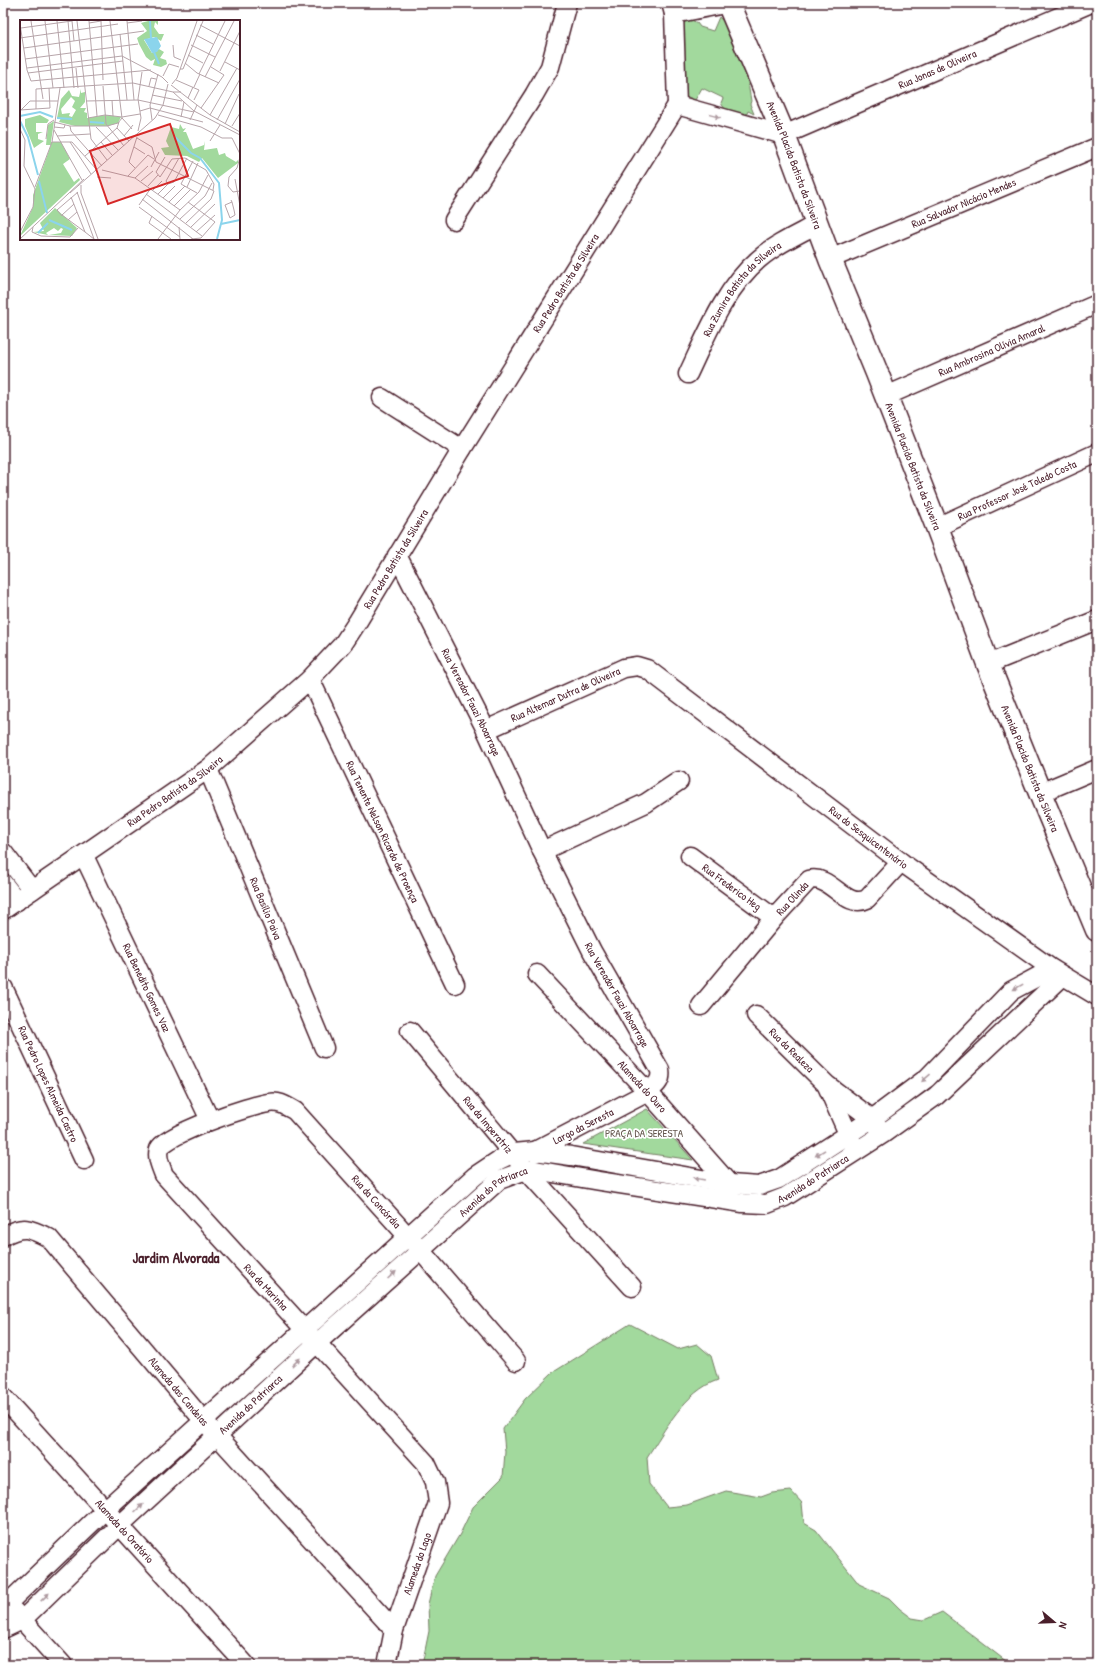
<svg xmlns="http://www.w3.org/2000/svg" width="1100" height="1668" font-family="'Patrick Hand',sans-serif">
<rect width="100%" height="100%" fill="#fff"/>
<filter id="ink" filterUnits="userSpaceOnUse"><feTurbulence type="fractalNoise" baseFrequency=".025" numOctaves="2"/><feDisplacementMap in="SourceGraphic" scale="8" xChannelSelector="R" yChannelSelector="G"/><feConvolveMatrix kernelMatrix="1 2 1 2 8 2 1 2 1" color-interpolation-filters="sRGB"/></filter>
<g filter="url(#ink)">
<g fill="#a2d99d" stroke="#767c64">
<path d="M 683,15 L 697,23 L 700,27 L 713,31 L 719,17 L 735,34 L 745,65 L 751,101 L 750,104 L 754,114 L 748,111 L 745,118 L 728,114 L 721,103 L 723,98 L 702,88 L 695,100 L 681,94 Z"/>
<path d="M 647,1109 L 693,1160 L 583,1144 Z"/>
<path d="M 630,1324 L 678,1349 L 697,1344 L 711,1356 L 718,1380 C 685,1391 665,1430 647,1457 L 649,1484 L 667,1507 L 687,1505 L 726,1491 L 761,1497 L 772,1493 L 791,1491 L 802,1503 L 804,1523 L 816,1530 L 859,1584 L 889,1598 L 900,1609 L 912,1618 L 924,1620 L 942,1612 L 1011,1665 L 422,1665 L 429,1631 L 428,1604 L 435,1576 L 460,1534 L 473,1507 L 503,1477 L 505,1452 L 503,1429 L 525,1399 L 552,1373 Z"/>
</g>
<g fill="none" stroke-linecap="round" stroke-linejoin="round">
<g stroke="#4a1f2b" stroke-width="21">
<g id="minor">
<path d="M 671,3 L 674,14 L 677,105"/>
<path d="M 674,14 L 730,3"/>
<path id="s1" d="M 677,105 L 784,135 L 1091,3"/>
<path d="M 454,220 L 534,95 L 550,67 L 567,3"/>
<path id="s2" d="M 830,259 L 1097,147"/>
<path id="s3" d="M 688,374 C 707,334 725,288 759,259 C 776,244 797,235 817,224"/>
<path id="s4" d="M 886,396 L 1097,304"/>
<path d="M 382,398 L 462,449"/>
<path id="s5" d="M 937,527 L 1097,453"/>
<path id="s6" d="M 397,555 L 486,730 L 542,851 L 592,951 L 660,1070 C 662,1081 656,1085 648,1092 L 535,1151 L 535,1153"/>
<path d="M 988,664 L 1097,620"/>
<path id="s7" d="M 310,679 L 455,984"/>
<path id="s8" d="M 486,730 L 624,668 L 637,666 L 647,669 L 901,862 L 1052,969 L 1097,996"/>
<path id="s9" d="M 208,769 L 324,1048"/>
<path d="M 1040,793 L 1097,769"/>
<path d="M 542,851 L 646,803 L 679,781"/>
<path d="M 3,852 L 32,890"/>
<path id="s10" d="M 84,856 L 210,1120"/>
<path id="s11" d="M 690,856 L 774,918"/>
<path d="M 3,883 L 17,901"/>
<path id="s12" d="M 3,910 L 208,769 L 310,679 L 343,644 L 358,621 L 462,449 L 677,105"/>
<path id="s13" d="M 537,974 L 648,1092 L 732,1187"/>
<path id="s14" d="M 3,987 L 84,1160"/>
<path id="s15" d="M 701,1006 L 774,918 L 809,880 C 831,874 845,910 867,899 L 901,862"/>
<path id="s16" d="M 756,1015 L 827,1085 L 872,1119 L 879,1128"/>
<path id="s17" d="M 410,1031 L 526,1170 L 632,1287"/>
<path d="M 827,1086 L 853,1145"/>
<path id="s18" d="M 3,1236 C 23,1225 30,1228 49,1238 L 203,1420 L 394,1630"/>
<path id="s19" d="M 3,1397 L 246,1665"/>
<path d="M 14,1611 L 63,1665"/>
<path d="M 3,1613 L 7,1604 L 106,1509 L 475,1176 L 499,1160 L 514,1153 L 535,1151 L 571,1156 L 730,1184 L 759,1186 L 779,1179 L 872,1119 L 927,1078 L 1011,991 L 1052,969"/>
<path id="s20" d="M 3,1629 L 22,1620 L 120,1525 L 317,1343 L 499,1180 L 526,1170 L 535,1170 L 599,1181 L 743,1203 L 767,1204 L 785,1197 L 883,1134 L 936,1096 L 1063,976"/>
<path id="s21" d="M 387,1665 L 394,1630 L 438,1503 L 435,1482 L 426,1463 L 164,1175 C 161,1167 156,1157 159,1149 C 165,1134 251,1105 269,1103 C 280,1101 286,1106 295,1111 L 420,1250 L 516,1361"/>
</g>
</g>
<g stroke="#4a1f2b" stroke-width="25">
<g id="primary">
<path id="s22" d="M 728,3 L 784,135 L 830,259 L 877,373 L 937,527 L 988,664 L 1040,793 L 1097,930"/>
</g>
</g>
<use href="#minor" stroke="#fff" stroke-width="18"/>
<use href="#primary" stroke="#fff" stroke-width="22"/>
</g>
<defs><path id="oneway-solid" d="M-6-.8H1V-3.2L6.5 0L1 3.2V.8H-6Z"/></defs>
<g fill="#ae9aa0">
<use href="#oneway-solid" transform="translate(715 116) rotate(15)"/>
<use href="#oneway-solid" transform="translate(1018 987) rotate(151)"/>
<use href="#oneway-solid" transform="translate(926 1078) rotate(139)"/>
<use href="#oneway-solid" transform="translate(820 1153) rotate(148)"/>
<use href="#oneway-solid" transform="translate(699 1179) rotate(-170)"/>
<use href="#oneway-solid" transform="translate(392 1275) rotate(-42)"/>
<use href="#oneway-solid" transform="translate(296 1362) rotate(-43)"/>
<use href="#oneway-solid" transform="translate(139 1508) rotate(-42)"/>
<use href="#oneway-solid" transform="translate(45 1597) rotate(-44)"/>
</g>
</g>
<g text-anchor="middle" stroke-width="3.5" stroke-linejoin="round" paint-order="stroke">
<g font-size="11" fill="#4a1f2b" stroke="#fff">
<text dy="4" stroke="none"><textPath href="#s1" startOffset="278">Rua Jonas de Oliveira</textPath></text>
<text dy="4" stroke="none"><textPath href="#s22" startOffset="175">Avenida Placido Batista da Silveira</textPath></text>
<text dy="4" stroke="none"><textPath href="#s2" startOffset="145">Rua Salvador Nicácio Mendes</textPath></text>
<text dy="4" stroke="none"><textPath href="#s12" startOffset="857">Rua Pedro Batista da Silveira</textPath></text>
<text dy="4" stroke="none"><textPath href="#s3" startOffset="102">Rua Zumira Batista da Silveira</textPath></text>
<text dy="4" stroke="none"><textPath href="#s4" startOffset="115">Rua Ambrosina Olívia Amaral</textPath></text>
<text dy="4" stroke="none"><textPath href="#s22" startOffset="499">Avenida Placido Batista da Silveira</textPath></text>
<text dy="4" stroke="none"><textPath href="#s5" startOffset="88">Rua Professor José Toledo Costa</textPath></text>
<text dy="4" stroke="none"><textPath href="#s12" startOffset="533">Rua Pedro Batista da Silveira</textPath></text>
<text dy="4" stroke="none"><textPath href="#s8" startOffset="87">Rua Altemar Dutra de Oliveira</textPath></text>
<text dy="4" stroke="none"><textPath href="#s6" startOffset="165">Rua Vereador Fauzi Aboarrage</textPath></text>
<text dy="4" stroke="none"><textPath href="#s22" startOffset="823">Avenida Placido Batista da Silveira</textPath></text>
<text dy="4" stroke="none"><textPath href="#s12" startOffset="209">Rua Pedro Batista da Silveira</textPath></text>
<text dy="4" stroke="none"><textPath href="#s7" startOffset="169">Rua Tenente Nelson Ricardo de Proença</textPath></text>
<text dy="4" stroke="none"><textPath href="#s8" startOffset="453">Rua do Sesquicentenário</textPath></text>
<text dy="4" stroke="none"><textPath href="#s11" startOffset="52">Rua Frederico Heg</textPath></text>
<text dy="4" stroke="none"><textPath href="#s15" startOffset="141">Rua Olinda</textPath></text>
<text dy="4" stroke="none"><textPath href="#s9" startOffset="151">Rua Basílio Paiva</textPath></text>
<text dy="4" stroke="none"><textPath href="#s10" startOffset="146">Rua Benedito Gomes Vaz</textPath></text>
<text dy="4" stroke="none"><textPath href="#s6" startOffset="492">Rua Vereador Fauzi Aboarrage</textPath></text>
<text dy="4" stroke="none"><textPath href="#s16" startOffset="50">Rua da Realeza</textPath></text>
<text dy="4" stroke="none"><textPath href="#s14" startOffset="107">Rua Pedro Lopes Almeida Castro</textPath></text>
<text dy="4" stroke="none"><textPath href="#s13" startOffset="154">Alameda do Ouro</textPath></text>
<text dy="4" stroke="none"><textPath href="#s17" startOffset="122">Rua da Imperatriz</textPath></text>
<text transform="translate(583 1126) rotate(-27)" y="4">Largo da Seresta</text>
<text dy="4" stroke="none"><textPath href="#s20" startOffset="995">Avenida do Patriarca</textPath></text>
<text dy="4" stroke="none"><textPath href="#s20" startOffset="659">Avenida do Patriarca</textPath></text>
<text dy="4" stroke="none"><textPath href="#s21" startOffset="899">Rua da Concórdia</textPath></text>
<text transform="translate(266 1287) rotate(47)" y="4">Rua da Marinha</text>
<text dy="4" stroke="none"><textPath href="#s18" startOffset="250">Alameda das Candeias</textPath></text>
<text dy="4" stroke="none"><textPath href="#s20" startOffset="335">Avenida do Patriarca</textPath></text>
<text dy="4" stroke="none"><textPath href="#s19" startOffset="181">Alameda do Oratório</textPath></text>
<text dy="4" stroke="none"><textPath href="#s21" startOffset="106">Alameda do Lago</textPath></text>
</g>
<g font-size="11" fill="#64574d" stroke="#fff">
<text x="644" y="1137">PRAÇA DA SERESTA</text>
</g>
<g font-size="15" font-weight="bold" fill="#4a1f2b" stroke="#fff">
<text x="176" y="1263">Jardim Alvorada</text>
</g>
</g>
<g transform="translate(20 20)">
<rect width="220" height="220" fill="#fff"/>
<path d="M 128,1 L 138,1 L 138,5 L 135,2 L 134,7 L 139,14 L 144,14 L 141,21 L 134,17 L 124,20 L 132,33 L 139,29 L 144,32 L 140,38 L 146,40 L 147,44 L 141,47 L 133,45 L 135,39 L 131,41 L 126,37 L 119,24 L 117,18 L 127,11 L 121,3 ZM 61,69 L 61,73 L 65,72 L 65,82 L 60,88 L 66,88 L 64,92 L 67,93 L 67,98 L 86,95 L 101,97 L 98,103 L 88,106 L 55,106 L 39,102 L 41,98 L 37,98 L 41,79 L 49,70 L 52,76 L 59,77 ZM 51,77 L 55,81 L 52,87 L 56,90 L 52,97 L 49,96 L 50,93 L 42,94 L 41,89 ZM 20,95 L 29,100 L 27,103 L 16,103 L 16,112 L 23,112 L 18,114 L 18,119 L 24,121 L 14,128 L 5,106 L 5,99 ZM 34,101 L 31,122 L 41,122 L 50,139 L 43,144 L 54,162 L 59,158 L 60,160 L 0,216 L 13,187 L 13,175 L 31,125 L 26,125 L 28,105 ZM 160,104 L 163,109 L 166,108 L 163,112 L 166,112 L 173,129 L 184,125 L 185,121 L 184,130 L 197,128 L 199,135 L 205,133 L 206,136 L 216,142 L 218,140 L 218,143 L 198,158 L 182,138 L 179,142 L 167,136 L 145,135 L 141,128 L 149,127 L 146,121 L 151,107 L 159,109 ZM 35,188 L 57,208 L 52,216 L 29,215 L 41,213 L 43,209 L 41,208 L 38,211 L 34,208 L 26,213 L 28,215 L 13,212 L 24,211 L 20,203 Z" fill="#a2d99d" fill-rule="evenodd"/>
<path d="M 137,17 L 141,26 L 137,32 L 132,33 L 124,19 Z" fill="#8bd4ec"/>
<path fill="none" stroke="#8bd4ec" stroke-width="2" d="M 130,1 L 131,19M 134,32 L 139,44M 0,96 L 20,92 L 33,97M 37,98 L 52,99M 0,101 L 8,117 L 18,155M 70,102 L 84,103M 155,117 L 171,133 L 180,138 L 199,163 L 202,200 L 197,219M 19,161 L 27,193M 29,200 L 52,210M 201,204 L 220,200M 18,213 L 28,203"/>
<path fill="none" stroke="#b7a5aa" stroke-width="1" d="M 11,1 L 23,79M 25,1 L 33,68M 37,1 L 44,68M 48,1 L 54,68M 52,1 L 54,21M 57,1 L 71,119 L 87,140M 69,1 L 77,96M 81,1 L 83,60M 90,1 L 102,98 L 112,109M 107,1 L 114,80M 69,3 L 81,1M 107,3 L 122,1M 0,4 L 7,50 L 11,61 L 131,50M 180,5 L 220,26M 1,8 L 52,1M 100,14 L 107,80M 176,15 L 193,24M 0,18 L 98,4M 153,25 L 154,37 L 161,40M 171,25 L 195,37M 4,28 L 124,11M 168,35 L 183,43M 102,36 L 142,57 L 148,63M 5,39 L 118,24M 205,42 L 220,50M 165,43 L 177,53 L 199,63M 7,48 L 102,36M 56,48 L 58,68M 160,49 L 163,49 L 183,1M 200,51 L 220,11M 8,53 L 103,41M 179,54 L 205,1M 143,56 L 149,44 L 159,47M 185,57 L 214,1M 156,60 L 179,70 L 174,80M 152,64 L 157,58 L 177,1M 151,65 L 190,95 L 220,112M 83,66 L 86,104 L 104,126M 129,66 L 131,58 L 136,59M 174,67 L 180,54M 153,72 L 174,91 L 220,115M 132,75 L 162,81M 168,78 L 173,67M 92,80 L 93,96M 66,81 L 118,80 L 174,92M 181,88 L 204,55 L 191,47M 16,89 L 16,69 L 113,63 L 153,72 L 161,72M 0,90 L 30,88 L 29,68M 1,90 L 10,81 L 38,81M 120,91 L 130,88 L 183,102M 138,95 L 181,107 L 202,118 L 212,118 L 220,134M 190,95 L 217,48M 161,97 L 164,82M 68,98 L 85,95 L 102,97 L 120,94M 132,100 L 130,85 L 138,54M 170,100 L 177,85M 197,100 L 220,59M 34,102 L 50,106 L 87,106 L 98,103 L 102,98M 205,104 L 219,74M 50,106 L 51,111 L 82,146M 212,106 L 220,93M 34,107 L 44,108 L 45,105M 76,107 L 98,130M 97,108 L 109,121M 0,109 L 5,120 L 4,146 L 15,169 L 13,187 L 0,212M 34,110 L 62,160M 118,111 L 121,98 L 118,79 L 122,52M 37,116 L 70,114M 104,116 L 113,105M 117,118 L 132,127 L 136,142 L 194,171 L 191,179 L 166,203M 26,119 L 28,104 L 34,100M 190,121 L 200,105M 32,122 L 52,122 L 77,150M 50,122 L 71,154M 81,122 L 92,135M 114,127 L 125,134M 65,136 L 97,108 L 99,102M 145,137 L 136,152 L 140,157 L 152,139 L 165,138 L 186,150 L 194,164 L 193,170M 220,137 L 217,148 L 209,157 L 208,166 L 213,172 L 220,171M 173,141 L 161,164 L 177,173M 131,147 L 139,132M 115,148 L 109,142 L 117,117M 82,150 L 115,158 L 160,190M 108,156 L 128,135 L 134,139M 77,157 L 91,158M 115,158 L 128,146M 215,159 L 220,186M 121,161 L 133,151M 148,164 L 154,162 L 167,138M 148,164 L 146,161 L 159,138M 61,165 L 61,173 L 78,219M 128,166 L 138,155M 15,167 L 32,122 L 40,68M 167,167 L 178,143M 133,170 L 142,161M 57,172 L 74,219M 50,173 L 135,98 L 143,85 L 148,64M 126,174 L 182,216M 138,174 L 148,164M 51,177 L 65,212 L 74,219M 143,178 L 155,166M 122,179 L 173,219M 211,180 L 212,182 L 214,190 L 215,195 L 210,198 L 205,185 L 212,182M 149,182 L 165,166M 168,182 L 195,202 L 181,218 L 171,219M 54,184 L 42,195 L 65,212M 119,185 L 131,168M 154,186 L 171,169M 119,187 L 160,217M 42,196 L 37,190 L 58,172M 132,196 L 129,203 L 151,219M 160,199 L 185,176 L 192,163M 48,200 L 57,192M 13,207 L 12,212 L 21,216 L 50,217 L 58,208M 159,207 L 160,219M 171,207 L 195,184M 176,212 L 195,195M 0,219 L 64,159M 138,219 L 160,190 L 179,172 L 188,155"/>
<path fill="#d62828" fill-opacity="0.15" stroke="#d62828" stroke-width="2" d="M 150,104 L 168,156 L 88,184 L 70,131 Z"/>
<rect width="220" height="220" fill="none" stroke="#4a1f2b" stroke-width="2"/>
</g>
<rect width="1100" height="1668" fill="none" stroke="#fff" stroke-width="16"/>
<rect x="8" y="8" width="1084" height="1652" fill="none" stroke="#4a1f2b" stroke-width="1.5" filter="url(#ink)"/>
<g transform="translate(1054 1622) rotate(109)" stroke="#ffffff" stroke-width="3" paint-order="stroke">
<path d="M0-3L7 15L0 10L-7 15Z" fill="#4a1f2b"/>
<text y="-6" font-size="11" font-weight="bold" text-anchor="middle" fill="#4a1f2b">N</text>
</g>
</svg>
